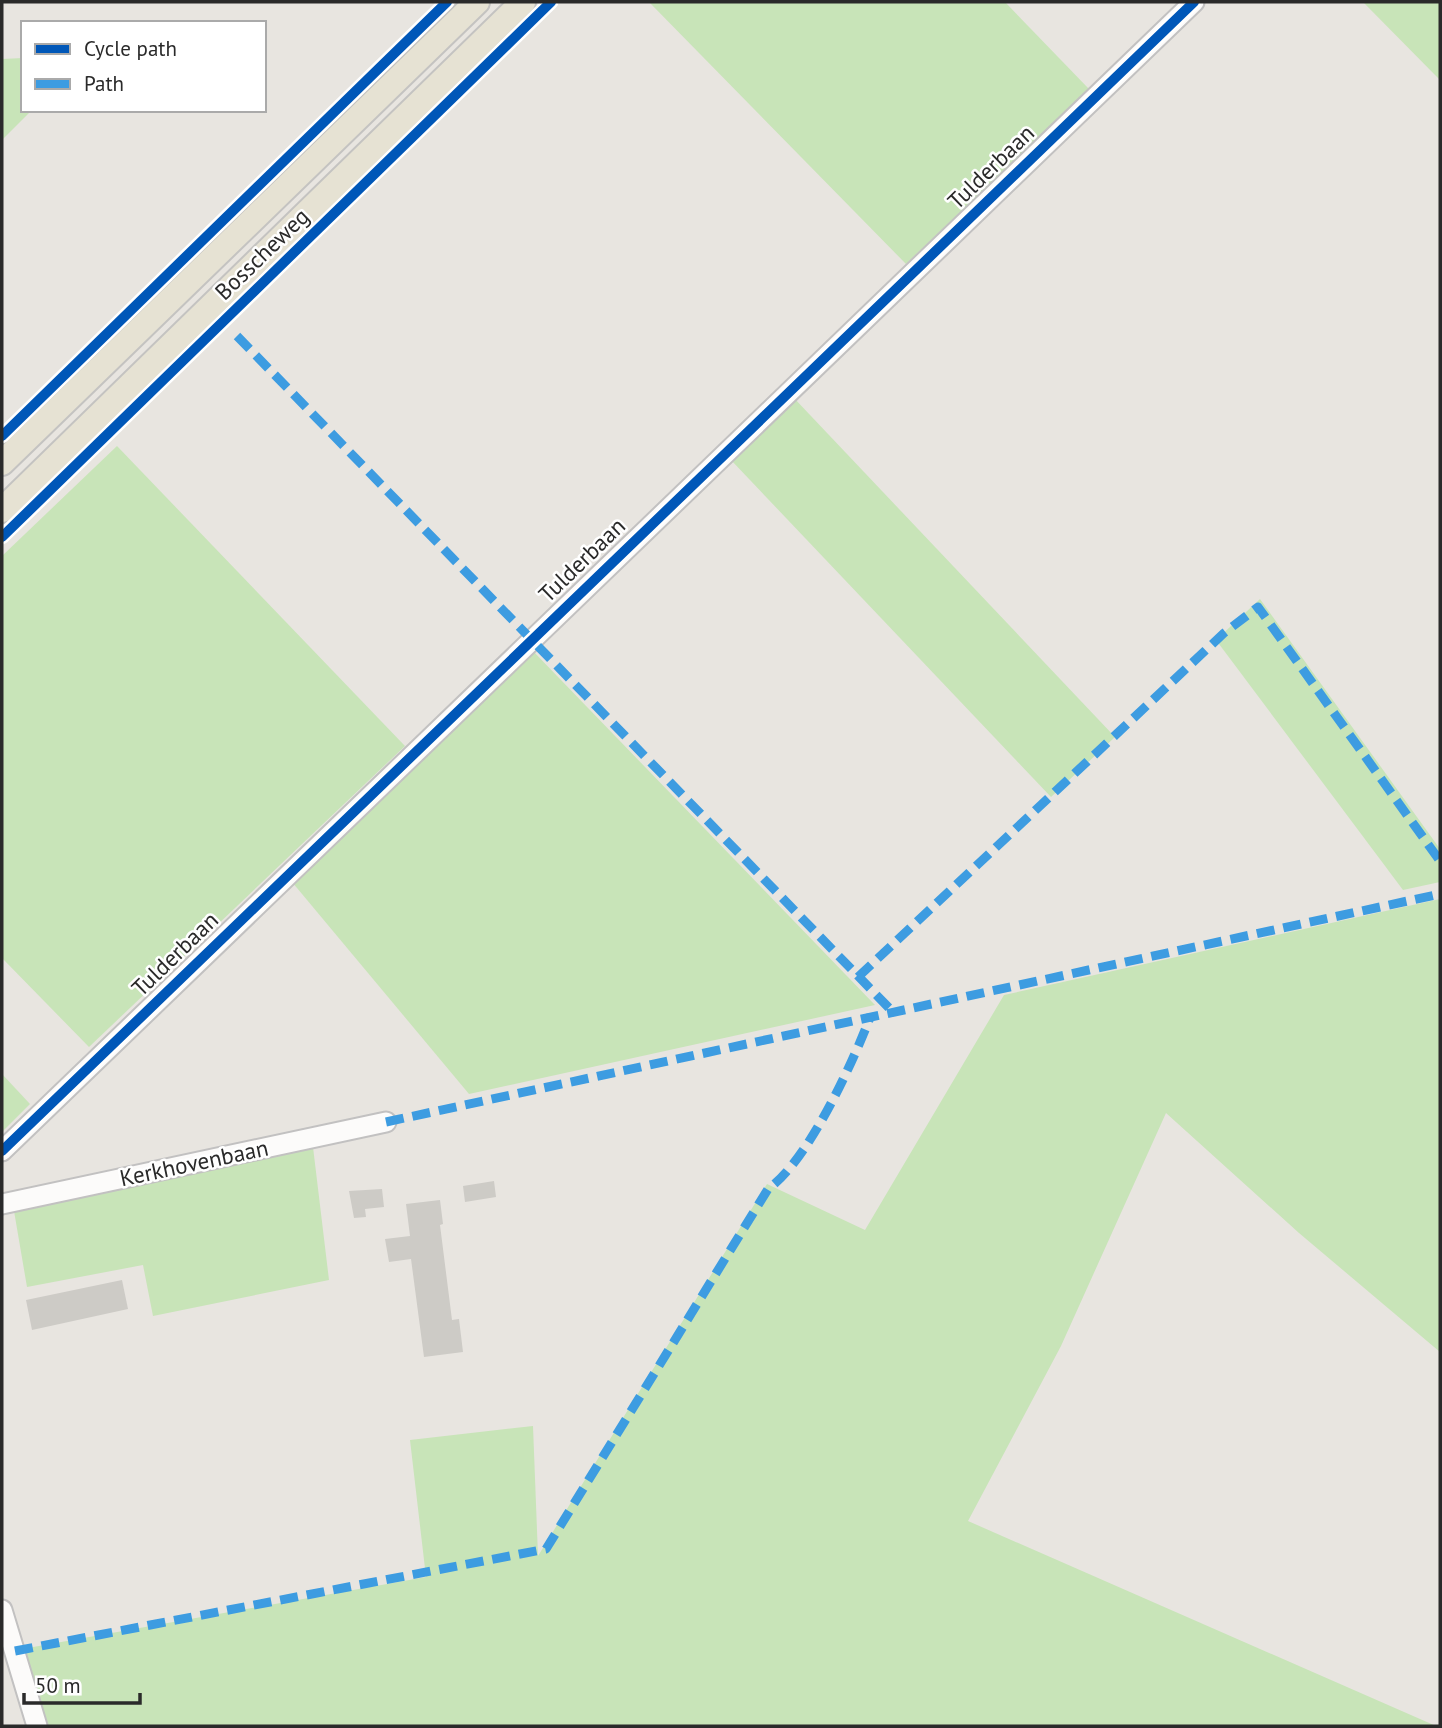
<svg xmlns="http://www.w3.org/2000/svg" width="1442" height="1728" font-family="'PT Sans',sans-serif">
<rect width="100%" height="100%" fill="#e8e5e0"/>
<g fill="#c8e4b8">
<path d="M 649,2 L 1005,2 L 1089,89 L 906,264 Z"/>
<path d="M 1363,2 L 1440,2 L 1440,80 Z"/>
<path d="M 23,58 L 23,110 L 32,110 L 2,140 L 2,59 Z"/>
<path d="M 793,397 L 1115,737 L 1051,797 L 730,459 Z"/>
<path d="M 117,446 L 405,746 L 89,1047 L 2,958 L 2,556 Z"/>
<path d="M 1260,599 L 1440,849 L 1440,882 L 1403,890 L 1216,640 Z"/>
<path d="M 532,650 L 875,1005 L 469,1094 L 292,882 Z"/>
<path d="M 1440,899 L 1440,1352 L 1299,1233 L 1166,1113 L 1061,1346 L 968,1521 L 1436,1726 L 45,1726 L 22,1649 L 426,1577 L 410,1440 L 533,1426 L 538,1556 L 767,1184 L 865,1230 L 1004,995 Z"/>
<path d="M 2,1074 L 30,1104 L 2,1132 Z"/>
<path d="M 313,1147 L 329,1280 L 153,1316 L 143,1265 L 27,1287 L 14,1211 Z"/>
</g>
<g fill="#cdcbc6">
<path d="M 494,1181 L 496,1197 L 465,1202 L 463,1186 Z"/>
<path d="M 382,1189 L 384,1207 L 365,1209 L 366,1217 L 354,1218 L 349,1191 Z"/>
<path d="M 440,1200 L 443,1224 L 440,1225 L 452,1320 L 459,1319 L 463,1352 L 424,1357 L 411,1259 L 389,1262 L 385,1239 L 410,1236 L 406,1204 Z"/>
<path d="M 122,1280 L 128,1309 L 32,1330 L 26,1300 Z"/>
</g>
<g fill="none" stroke-linecap="round" stroke-linejoin="round">
<g stroke="#c2c1c1" stroke-width="23">
<g id="minor">
<path d="M 2,1151 L 1194,2"/>
<path d="M 2,1204 L 386,1122"/>
<path d="M 2,1610 L 37,1726"/>
</g>
</g>
<g stroke="#c4c3c1" stroke-width="28">
<g id="major">
<path d="M 2,463 L 477,2"/>
<path d="M 2,510 L 523,2"/>
</g>
</g>
<use href="#minor" stroke="#fcfbfa" stroke-width="19"/>
<use href="#major" stroke="#e6e2d3" stroke-width="24"/>
<g stroke="#3d9ce1" stroke-width="9" stroke-dasharray="18 9" stroke-linecap="butt">
<path d="M 237,336 L 891,1010"/>
<path d="M 858,977 L 1224,633 L 1258,607 L 1440,861"/>
<path d="M 386,1122 L 1440,894"/>
<path d="M 15,1651 L 546,1549 L 768,1189 C 809,1160 853,1062 871,1015"/>
</g>
<g stroke="#fff" stroke-width="15">
<g id="cycleway">
<path d="M 2,436 L 447,2"/>
<path d="M 2,537 L 551,2"/>
<path d="M 2,1151 L 1194,2"/>
</g>
</g>
<use href="#cycleway" stroke="#0057b8" stroke-width="10"/>
</g>
<g text-anchor="middle" stroke-width="5" stroke-linejoin="round" paint-order="stroke">
<g font-size="23" fill="#2a2a2a" stroke="#fff">
<text transform="translate(991 167) rotate(-44)" y="8">Tulderbaan</text>
<text transform="translate(262 254) rotate(-44)" y="8">Bosscheweg</text>
<text transform="translate(582 560) rotate(-44)" y="8">Tulderbaan</text>
<text transform="translate(175 954) rotate(-44)" y="8">Tulderbaan</text>
<text transform="translate(194 1163) rotate(-12)" y="8">Kerkhovenbaan</text>
</g>
</g>
<rect width="1442" height="1728" fill="none" stroke="#2a2a2a" stroke-width="7"/>
<rect x="21" y="21" width="245" height="91" fill="#ffffff" stroke="#aaaaaa" stroke-width="2"/>
<rect x="35" y="44" width="35" height="10" fill="#0057b8" stroke="#aaaaaa" stroke-width="2"/>
<text x="84" y="56" font-size="21" fill="#2a2a2a">Cycle path</text>
<rect x="35" y="79" width="35" height="10" fill="#3d9ce1" stroke="#aaaaaa" stroke-width="2"/>
<text x="84" y="91" font-size="21" fill="#2a2a2a">Path</text>
<path d="M24 1693v10h116v-10" fill="none" stroke="#2a2a2a" stroke-width="3.5"/>
<text x="35" y="1693" font-size="21" fill="#2a2a2a" stroke="#ffffff" stroke-width="5" paint-order="stroke">50 m</text>
</svg>
